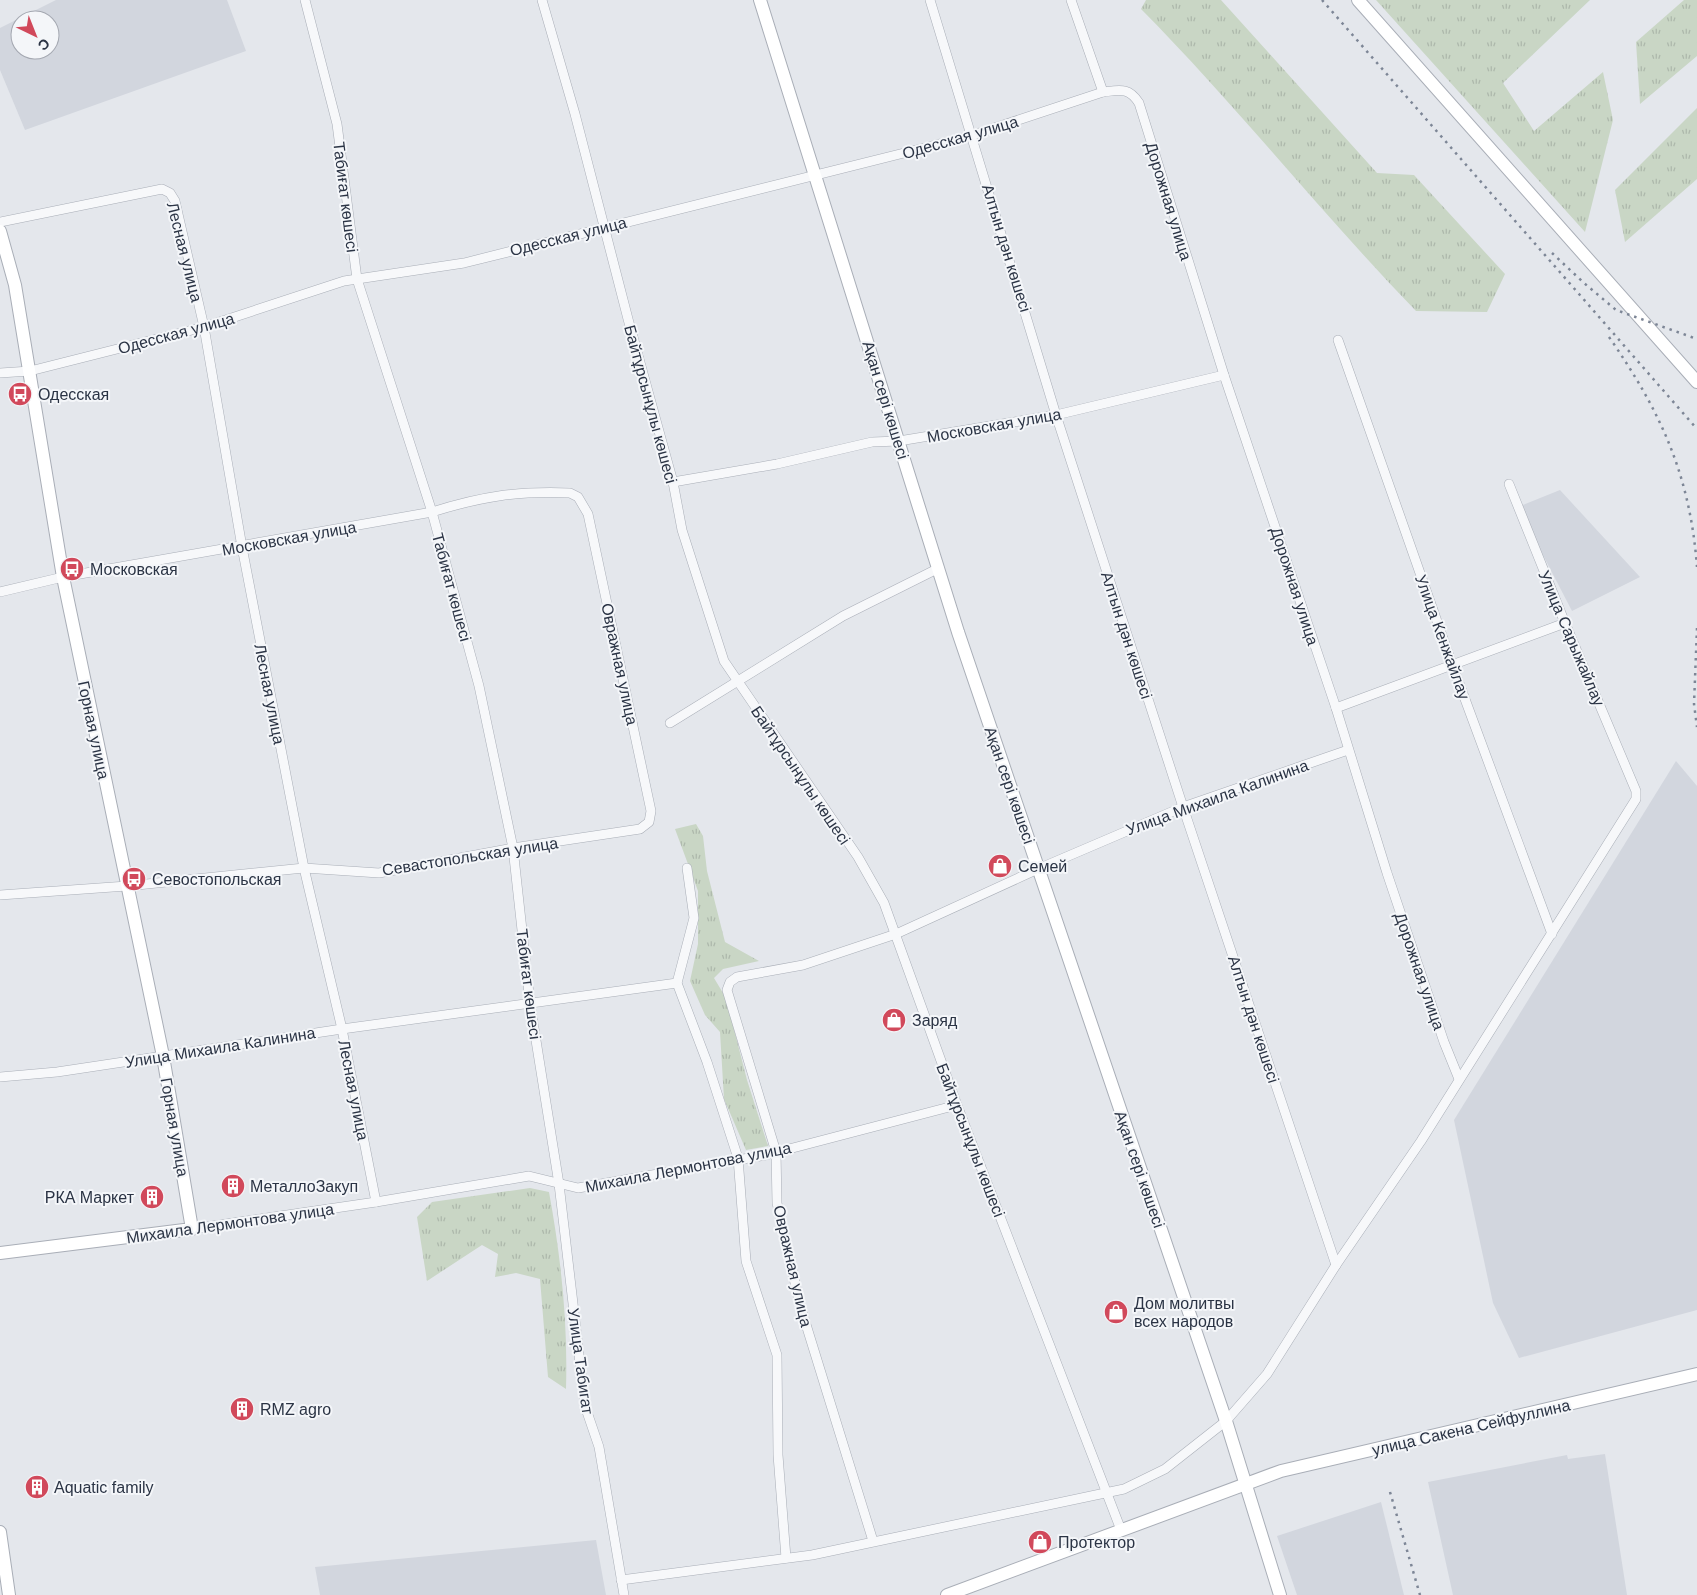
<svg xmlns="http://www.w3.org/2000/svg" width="1697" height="1595" font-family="Helvetica,sans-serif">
<defs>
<pattern id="grass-tufts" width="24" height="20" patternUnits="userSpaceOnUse" patternTransform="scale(1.25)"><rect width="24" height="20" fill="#c9d6c5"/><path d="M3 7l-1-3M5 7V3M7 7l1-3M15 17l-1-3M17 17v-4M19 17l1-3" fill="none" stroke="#adb8ab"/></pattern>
</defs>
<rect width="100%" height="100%" fill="#e4e7ec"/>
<g fill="#d2d6de" fill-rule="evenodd">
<path d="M 56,0 L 227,0 L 246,51 L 25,130 L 0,70 L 0,28 ZM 20,20 L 50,20 L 50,50 L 20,50 Z"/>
<path d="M 1560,490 L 1640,577 L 1572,611 L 1518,507 Z"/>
<path d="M 1676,761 L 1697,786 L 1697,1310 L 1519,1358 L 1493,1303 L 1454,1120 Z"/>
<path d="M 1605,1454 L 1627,1595 L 1453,1595 L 1428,1482 L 1567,1455 L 1568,1459 Z"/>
<path d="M 1381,1502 L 1404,1595 L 1297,1595 L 1277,1536 Z"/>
<path d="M 596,1540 L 606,1595 L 320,1595 L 315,1567 Z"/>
</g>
<g fill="url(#grass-tufts)">
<path d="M 1146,0 L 1221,0 L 1377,173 L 1414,175 L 1505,274 L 1487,312 L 1416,311 C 1321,213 1237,106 1141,9 Z"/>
<path d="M 1376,0 L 1590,0 L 1503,83 L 1534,131 L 1603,72 L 1613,120 L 1585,232 Z"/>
<path d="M 1684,0 L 1697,0 L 1697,56 L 1640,104 L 1636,42 Z"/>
<path d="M 1697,108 L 1697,179 L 1625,242 L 1615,190 Z"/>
<path d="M 696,824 L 703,836 L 707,871 L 725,942 L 759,961 L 723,969 L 714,978 L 726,998 L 747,1080 L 768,1146 L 746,1150 L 724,1099 L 720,1032 L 705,1015 L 690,981 L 698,944 L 698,891 L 675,829 Z"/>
<path d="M 530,1188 L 549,1192 C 561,1258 568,1322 566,1389 L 548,1377 L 540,1279 L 516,1273 L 495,1277 L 498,1254 L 482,1245 L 427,1281 L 417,1217 L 432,1202 Z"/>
</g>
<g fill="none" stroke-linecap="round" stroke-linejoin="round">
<g stroke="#a9aeb7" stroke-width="10">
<g id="street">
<path d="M 305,0 L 337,124 L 357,279 L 432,512 L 479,686 L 513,848 L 530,1003 L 559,1184 L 585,1406 L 599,1447 L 624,1595"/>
<path d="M 542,0 L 575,114 L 628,319 L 673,482 L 682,530 L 724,661 L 858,857 L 884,903 L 957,1105 L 1121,1530"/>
<path d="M 930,0 L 1056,415 L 1183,807 L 1336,1265"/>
<path d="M 1071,0 L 1103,92"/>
<path d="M 0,222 L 162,189 L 170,193 L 175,201 L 204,327 L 242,547 L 304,868 L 342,1029 L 376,1202"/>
<path d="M 1338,340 L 1452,664 L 1552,934"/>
<path d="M 0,373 L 30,371 L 204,327 L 344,281 L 464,263 L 920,149 L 973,135 L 1103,92 C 1120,90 1129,87 1139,103 L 1224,375 L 1336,708 L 1387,873 L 1444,1042 L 1459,1079"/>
<path d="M 673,482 L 777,464 L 872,442 L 899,441 L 1056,415 L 1224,375"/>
<path d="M 0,592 L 63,577 L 432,512 C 483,496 517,491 570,493 L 578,497 L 588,514 L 651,811 L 649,822 L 640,829 L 513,848 L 379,873 L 304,868 L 127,886 L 0,895"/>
<path d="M 1336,708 L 1565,623"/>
<path d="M 670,723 L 843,616 L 939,568"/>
<path d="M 687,868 L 694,918 L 677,983 L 707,1062 L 738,1158 L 746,1261 L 777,1355 L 778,1455 L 786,1558"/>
<path d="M 0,1077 L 57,1072 L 342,1029 L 677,983"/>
<path d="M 192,1229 L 376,1202 L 529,1176 L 578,1188 L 766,1155 L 957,1105"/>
<path d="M 873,1541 L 800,1305 L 777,1203 L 776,1152 L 727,990 L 730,982 L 737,977 L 803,965 L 896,934 L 1038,869 L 1183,807 L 1348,750"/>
<path d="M 621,1580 L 812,1555 L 1124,1489 L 1165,1469 L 1226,1421 L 1267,1374 L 1336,1265 L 1421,1141 L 1636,799 L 1636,791 L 1565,623 L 1509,484"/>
</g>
</g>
<g stroke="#a9aeb7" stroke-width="14">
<g id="secondary">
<path d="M 760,0 L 958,632 L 1226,1421 L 1280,1595"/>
<path d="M 1358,0 L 1697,382"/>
<path d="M 0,231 L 15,285 L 63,577 L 163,1056 L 192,1229 L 0,1253"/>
<path d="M 0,1532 L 9,1595"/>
<path d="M 947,1595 L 1281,1471 L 1697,1374"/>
</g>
</g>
<use href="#street" stroke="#f7f8fa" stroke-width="9"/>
<use href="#secondary" stroke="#fff" stroke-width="12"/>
<g stroke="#7d8696" stroke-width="2.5" stroke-dasharray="2.5 5" stroke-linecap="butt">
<path d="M 1322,0 L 1697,429"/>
<path d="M 1552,253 L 1584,283 L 1616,310 L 1697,339"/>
<path d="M 1609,337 C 1661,412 1690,475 1697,567"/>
<path d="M 1697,628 L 1694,704 L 1697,727"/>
<path d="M 1390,1492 L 1420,1595"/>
</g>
</g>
<defs>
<g id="bus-disc" transform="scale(1.25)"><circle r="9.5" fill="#d1495b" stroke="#f4f6f9"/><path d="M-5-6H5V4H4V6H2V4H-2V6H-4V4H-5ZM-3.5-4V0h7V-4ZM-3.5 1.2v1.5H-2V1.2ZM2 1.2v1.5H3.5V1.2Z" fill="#fff"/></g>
<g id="shop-disc" transform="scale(1.25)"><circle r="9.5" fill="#d1495b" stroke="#f4f6f9"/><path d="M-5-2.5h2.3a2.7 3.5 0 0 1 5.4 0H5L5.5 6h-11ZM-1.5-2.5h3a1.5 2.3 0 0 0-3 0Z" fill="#fff"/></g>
<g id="building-disc" transform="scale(1.25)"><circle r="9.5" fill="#d1495b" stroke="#f4f6f9"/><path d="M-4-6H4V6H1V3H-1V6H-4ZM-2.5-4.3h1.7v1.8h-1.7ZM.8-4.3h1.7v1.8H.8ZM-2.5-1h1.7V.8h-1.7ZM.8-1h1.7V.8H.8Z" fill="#fff"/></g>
</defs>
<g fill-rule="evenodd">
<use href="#bus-disc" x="20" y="394"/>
<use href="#bus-disc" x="72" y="569"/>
<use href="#shop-disc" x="1000" y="866"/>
<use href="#bus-disc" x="134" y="879"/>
<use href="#shop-disc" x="894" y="1020"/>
<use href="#building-disc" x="233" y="1186"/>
<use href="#building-disc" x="152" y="1197"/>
<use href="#shop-disc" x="1116" y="1312"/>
<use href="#building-disc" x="242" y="1409"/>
<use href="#building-disc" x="37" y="1487"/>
<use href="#shop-disc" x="1040" y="1542"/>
</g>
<g text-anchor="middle" stroke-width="4" stroke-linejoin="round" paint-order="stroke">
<g font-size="16" fill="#2b3445" stroke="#f4f6f9">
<text transform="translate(960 137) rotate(-16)" y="6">Одесская улица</text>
<text transform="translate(346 197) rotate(83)" y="6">Табиғат көшесі</text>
<text transform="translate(1169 201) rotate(73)" y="6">Дорожная улица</text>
<text transform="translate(568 236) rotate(-14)" y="6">Одесская улица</text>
<text transform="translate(1007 248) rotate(73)" y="6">Алтын дән көшесі</text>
<text transform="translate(185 252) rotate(76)" y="6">Лесная улица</text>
<text transform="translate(176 333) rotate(-15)" y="6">Одесская улица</text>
<text transform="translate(886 400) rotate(73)" y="6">Ақан сері көшесі</text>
<text transform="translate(651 404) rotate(75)" y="6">Байтұрсынұлы көшесі</text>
<text transform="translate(994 425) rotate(-10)" y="6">Московская улица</text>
<text transform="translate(289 538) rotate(-10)" y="6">Московская улица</text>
<text transform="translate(1295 586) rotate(72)" y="6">Дорожная улица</text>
<text transform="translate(452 587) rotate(75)" y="6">Табиғат көшесі</text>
<text transform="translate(1127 635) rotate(72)" y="6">Алтын дән көшесі</text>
<text transform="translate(1443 637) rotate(70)" y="6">Улица Кенжайлау</text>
<text transform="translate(1572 638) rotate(67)" y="6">Улица Сарыжайлау</text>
<text transform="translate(620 664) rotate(78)" y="6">Овражная улица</text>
<text transform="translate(270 694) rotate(79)" y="6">Лесная улица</text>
<text transform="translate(94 730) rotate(78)" y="6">Горная улица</text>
<text transform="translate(801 775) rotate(56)" y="6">Байтұрсынұлы көшесі</text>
<text transform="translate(1010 785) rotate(71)" y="6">Ақан сері көшесі</text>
<text transform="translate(1217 797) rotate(-20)" y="6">Улица Михаила Калинина</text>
<text transform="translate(470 856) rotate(-9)" y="6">Севастопольская улица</text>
<text transform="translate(1420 971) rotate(71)" y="6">Дорожная улица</text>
<text transform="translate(529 984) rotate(83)" y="6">Табиғат көшесі</text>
<text transform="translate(1254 1019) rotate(72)" y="6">Алтын дән көшесі</text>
<text transform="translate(220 1047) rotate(-9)" y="6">Улица Михаила Калинина</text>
<text transform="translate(354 1090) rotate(79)" y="6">Лесная улица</text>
<text transform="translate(175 1127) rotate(80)" y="6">Горная улица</text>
<text transform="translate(971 1140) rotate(69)" y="6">Байтұрсынұлы көшесі</text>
<text transform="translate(688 1167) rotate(-11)" y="6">Михаила Лермонтова улица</text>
<text transform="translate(1140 1169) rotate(71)" y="6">Ақан сері көшесі</text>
<text transform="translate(230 1223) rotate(-8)" y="6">Михаила Лермонтова улица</text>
<text transform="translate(793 1266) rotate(77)" y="6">Овражная улица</text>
<text transform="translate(581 1361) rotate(82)" y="6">Улица Табигат</text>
<text transform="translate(1471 1427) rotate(-13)" y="6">улица Сакена Сейфуллина</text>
</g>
<g font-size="16" fill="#2b3445" stroke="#f4f6f9" text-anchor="start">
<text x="38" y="400">Одесская</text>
<text x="90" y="575">Московская</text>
<text x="1018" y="872">Семей</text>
<text x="152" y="885">Севостопольская</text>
<text x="912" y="1026">Заряд</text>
<text x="250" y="1192">МеталлоЗакуп</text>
<text x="134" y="1203" text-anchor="end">РКА Маркет</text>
<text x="1134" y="1309">Дом молитвы<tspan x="1134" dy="18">всех народов</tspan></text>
<text x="260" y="1415">RMZ agro</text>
<text x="54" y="1493">Aquatic family</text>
<text x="1058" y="1548">Протектор</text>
</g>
</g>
<g transform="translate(35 35) rotate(137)"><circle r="24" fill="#f4f6f9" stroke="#a4a8b1"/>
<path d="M0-4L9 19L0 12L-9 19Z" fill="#d1495b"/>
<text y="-8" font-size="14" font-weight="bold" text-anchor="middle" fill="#2b3445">С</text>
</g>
</svg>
